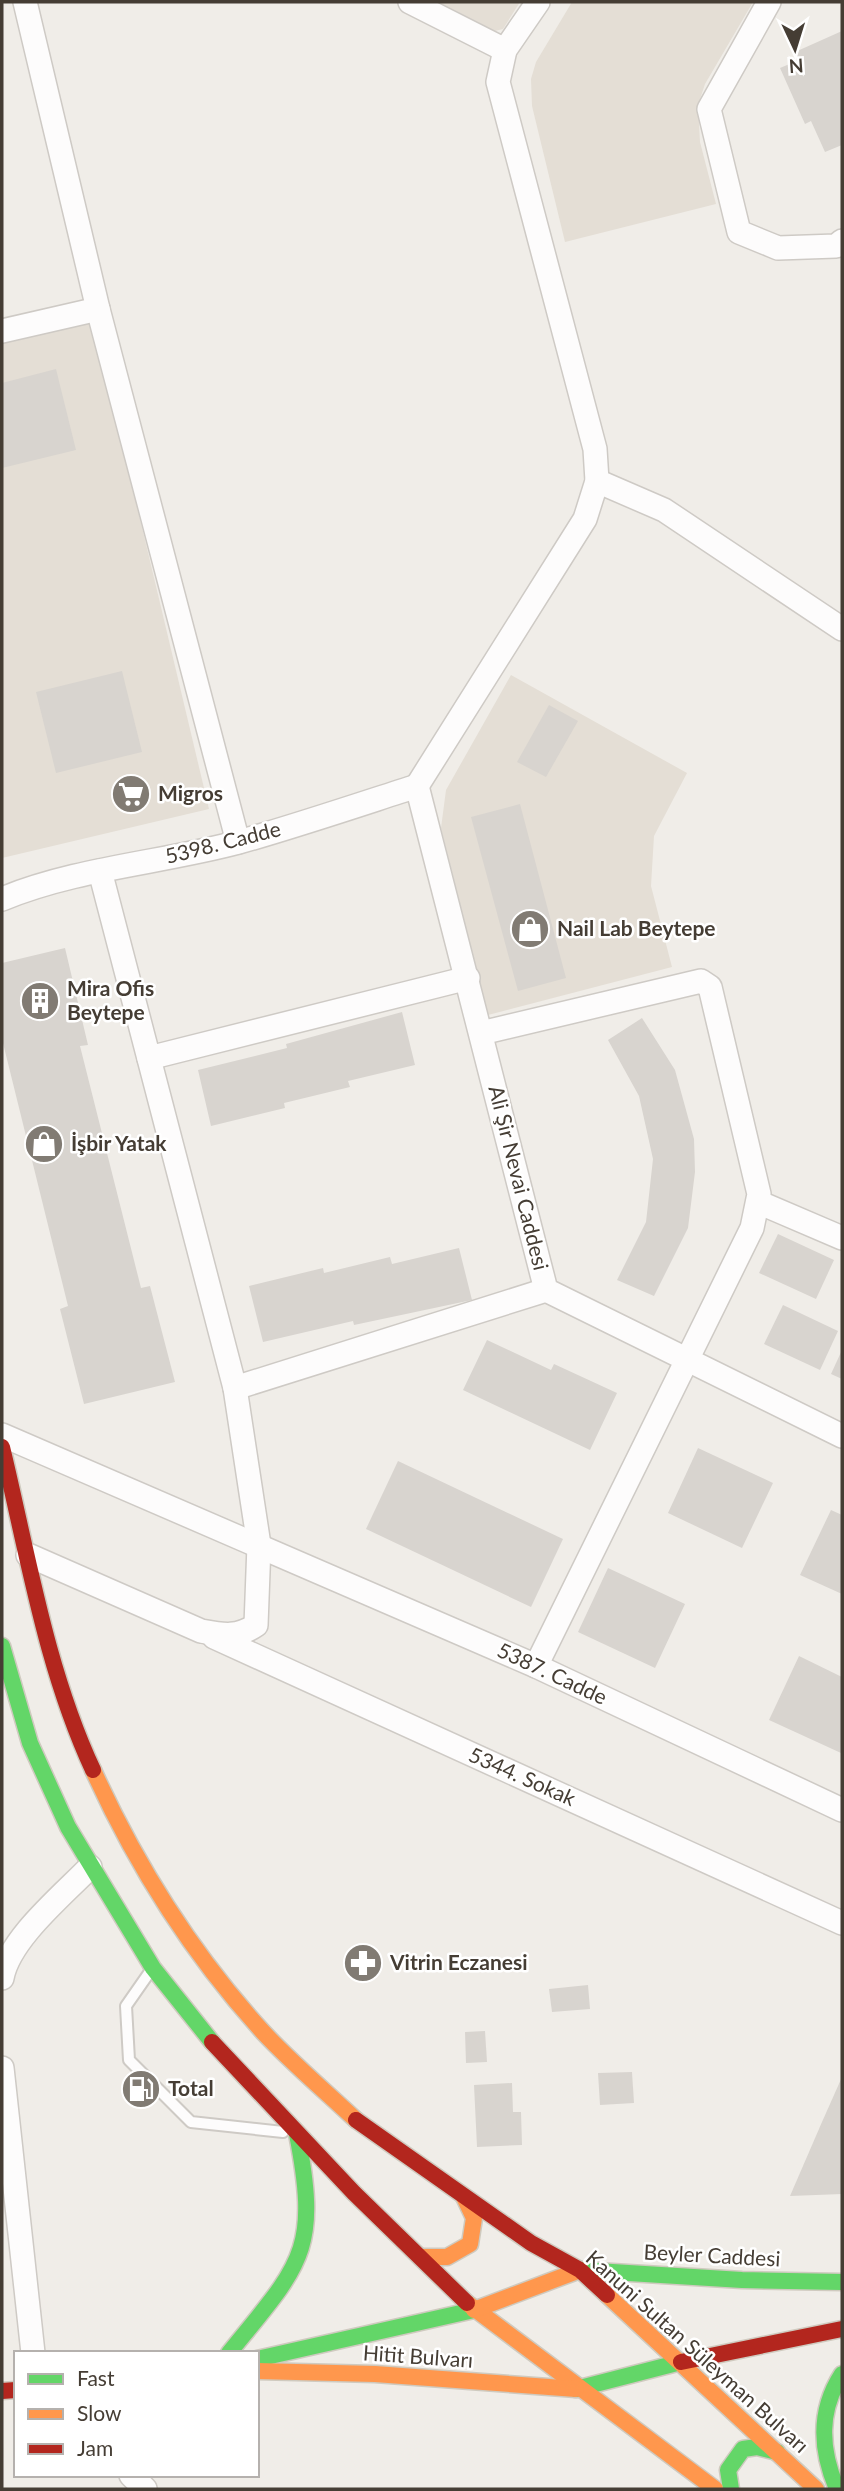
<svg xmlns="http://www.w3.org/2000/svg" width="844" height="2491" font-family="Lato,sans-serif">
<rect width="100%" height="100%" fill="#f0ede8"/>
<g fill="#e4ded5">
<path d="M 429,2 L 520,2 L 503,29 L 491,32 Z"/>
<path d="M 572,2 L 753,2 L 705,84 L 698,105 L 700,142 L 716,204 L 565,242 L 532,106 L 531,79 L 536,62 Z"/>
<path d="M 92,317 L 209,809 L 2,858 L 2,338 Z"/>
<path d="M 511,675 L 687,773 L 654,836 L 651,886 L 672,967 L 488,1015 L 441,828 L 446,790 Z"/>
</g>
<g fill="#d8d4cf">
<path d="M 842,31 L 842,145 L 825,152 L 811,121 L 805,124 L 780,68 L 799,60 L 795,52 Z"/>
<path d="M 56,369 L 76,450 L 2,468 L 2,383 Z"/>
<path d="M 122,671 L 142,752 L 56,773 L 36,692 Z"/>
<path d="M 549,705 L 578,721 L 546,777 L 517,762 Z"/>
<path d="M 520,804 L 566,978 L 518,991 L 471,817 Z"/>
<path d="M 65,948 L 88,1045 L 80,1046 L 141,1288 L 150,1286 L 175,1382 L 84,1404 L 60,1309 L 68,1306 L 2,1039 L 2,963 Z"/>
<path d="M 402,1012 L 415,1065 L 348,1081 L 350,1087 L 284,1103 L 285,1108 L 211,1126 L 198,1070 L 287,1048 L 286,1044 Z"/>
<path d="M 642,1018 L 675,1070 L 694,1139 L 695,1172 L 688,1228 L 654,1296 L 617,1280 L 646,1222 L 653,1159 L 639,1096 L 608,1040 Z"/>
<path d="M 778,1234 L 834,1260 L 816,1299 L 759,1273 Z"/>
<path d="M 459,1248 L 472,1300 L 354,1325 L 353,1321 L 263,1342 L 249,1286 L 323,1268 L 324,1273 L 390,1257 L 392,1264 Z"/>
<path d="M 783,1305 L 838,1331 L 820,1370 L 764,1344 Z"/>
<path d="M 487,1340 L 551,1370 L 554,1364 L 617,1393 L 590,1450 L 463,1390 Z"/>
<path d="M 842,1350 L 842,1379 L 831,1374 Z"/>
<path d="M 698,1448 L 773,1483 L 742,1548 L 668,1513 Z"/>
<path d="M 398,1461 L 563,1539 L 531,1607 L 366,1529 Z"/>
<path d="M 831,1510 L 842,1515 L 842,1594 L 800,1575 Z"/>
<path d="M 608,1568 L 685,1604 L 655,1668 L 578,1632 Z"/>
<path d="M 799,1656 L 842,1677 L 841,1753 L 769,1720 Z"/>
<path d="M 588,1985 L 590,2009 L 552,2012 L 549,1989 Z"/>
<path d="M 485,2031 L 487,2062 L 466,2063 L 465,2032 Z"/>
<path d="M 632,2072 L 634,2103 L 600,2105 L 598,2073 Z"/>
<path d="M 842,2077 L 842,2194 L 790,2196 L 822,2122 Z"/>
<path d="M 512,2083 L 513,2112 L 521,2112 L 522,2145 L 477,2147 L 474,2085 Z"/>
</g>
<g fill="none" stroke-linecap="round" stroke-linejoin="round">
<g stroke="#cecac5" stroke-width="14">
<path id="lane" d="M 149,1973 L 126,2006 L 129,2060 L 191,2122 L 283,2132"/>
</g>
<g stroke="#cecac5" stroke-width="26">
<g id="street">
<path d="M 25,2 L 98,309 L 238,842"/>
<path d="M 410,2 L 505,50"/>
<path d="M 769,2 L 709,109 L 739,232 L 778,248 L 836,246 L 842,241"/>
<path d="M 2,331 L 98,309"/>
<path d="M 597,481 L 664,510 L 842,629"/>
<path d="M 417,786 L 585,519 L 597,481 L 595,449 L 498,82 L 505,50 L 538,2"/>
<path d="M 417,786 L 546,1290 L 842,1436"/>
<path d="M 2,899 C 77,868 161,863 239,842 C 299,825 358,805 417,786"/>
<path d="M 481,1033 L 701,981 L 710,987 L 759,1194 L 752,1228 L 536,1666"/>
<path d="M 149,1058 L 468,978"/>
<path d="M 758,1202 L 842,1238"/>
<path d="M 235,1388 L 546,1290"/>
<path d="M 2,1435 L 536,1666 L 842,1810"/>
<path d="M 28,1555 L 201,1631 C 223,1635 237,1638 256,1625 L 259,1545 L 235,1388 L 100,871"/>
<path d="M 214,1637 L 842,1923"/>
<path d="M 2,1978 C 9,1939 63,1895 90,1867"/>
<path d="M 2,2068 L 33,2353"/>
<path d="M 131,2475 L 145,2489"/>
</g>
</g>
<g stroke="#cfcabf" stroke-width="19">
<g id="fast">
<path d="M 2,1646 L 30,1743 L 68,1827 L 153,1968 L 212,2042"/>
<path d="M 580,2270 L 742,2280 L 842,2282"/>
<path d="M 229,2353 C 301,2264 320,2252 297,2134"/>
<path d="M 257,2359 L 474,2310"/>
<path d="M 576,2389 L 681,2362"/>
<path d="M 731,2489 L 728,2470 L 743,2449 L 757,2447 L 777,2452"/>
<path d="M 837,2489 C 820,2449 818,2411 842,2374"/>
</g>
</g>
<g stroke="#cfcabf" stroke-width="19">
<g id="slow">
<path d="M 93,1770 C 136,1865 193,1955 263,2032 C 292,2063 325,2091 356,2120"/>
<path d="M 421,2257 L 447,2257 L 470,2244 L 474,2218 L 464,2197"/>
<path d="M 607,2295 L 816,2489"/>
<path d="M 467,2303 L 715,2489"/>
<path d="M 474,2310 L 580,2270"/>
<path d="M 257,2371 L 375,2374 L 576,2389"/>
</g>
</g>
<g stroke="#cfcabf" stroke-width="19">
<g id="jam">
<path d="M 2,1447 C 28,1555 46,1669 93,1770"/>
<path d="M 212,2042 L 354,2193 L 467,2303"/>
<path d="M 356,2120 L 531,2243 L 580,2270 L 607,2295"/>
<path d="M 681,2362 L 842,2329"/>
<path d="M 2,2391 L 16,2390"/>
</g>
</g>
<use href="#lane" stroke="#fdfcfc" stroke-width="10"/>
<use href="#street" stroke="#fdfcfc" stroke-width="23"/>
<use href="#fast" stroke="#63d668" stroke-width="16"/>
<use href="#slow" stroke="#ff974d" stroke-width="16"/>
<use href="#jam" stroke="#b3261e" stroke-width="16"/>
</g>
<defs>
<g id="supermarket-disc" transform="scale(2.0125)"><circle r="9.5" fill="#817b73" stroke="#fff"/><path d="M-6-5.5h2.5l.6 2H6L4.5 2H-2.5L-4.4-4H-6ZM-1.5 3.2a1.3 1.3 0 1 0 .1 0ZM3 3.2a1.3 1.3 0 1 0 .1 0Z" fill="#fff"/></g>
<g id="shop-disc" transform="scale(2.0125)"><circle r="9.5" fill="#817b73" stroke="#fff"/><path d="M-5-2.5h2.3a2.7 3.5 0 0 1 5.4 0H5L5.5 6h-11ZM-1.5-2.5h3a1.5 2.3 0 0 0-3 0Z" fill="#fff"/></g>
<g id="building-disc" transform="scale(2.0125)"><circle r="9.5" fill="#817b73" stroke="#fff"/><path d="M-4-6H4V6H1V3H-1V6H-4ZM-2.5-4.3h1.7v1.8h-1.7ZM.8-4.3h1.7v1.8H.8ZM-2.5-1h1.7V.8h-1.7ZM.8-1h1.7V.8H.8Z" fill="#fff"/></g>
<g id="pharmacy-disc" transform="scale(2.0125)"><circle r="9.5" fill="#817b73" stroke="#fff"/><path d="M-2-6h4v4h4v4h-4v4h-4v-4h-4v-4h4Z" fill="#fff"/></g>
<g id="fuel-disc" transform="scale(2.0125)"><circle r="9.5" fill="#817b73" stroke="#fff"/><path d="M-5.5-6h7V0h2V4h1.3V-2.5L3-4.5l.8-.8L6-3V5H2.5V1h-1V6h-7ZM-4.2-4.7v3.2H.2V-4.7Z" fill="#fff"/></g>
</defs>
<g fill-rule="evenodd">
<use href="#supermarket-disc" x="131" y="794"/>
<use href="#shop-disc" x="530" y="929"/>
<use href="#building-disc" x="40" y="1001"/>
<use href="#shop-disc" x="44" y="1144"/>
<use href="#pharmacy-disc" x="363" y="1963"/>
<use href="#fuel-disc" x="141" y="2089"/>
</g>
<g text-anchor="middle" stroke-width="5" stroke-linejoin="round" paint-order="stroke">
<g font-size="21" font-weight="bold" fill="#453d34" stroke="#fff" text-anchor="start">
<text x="158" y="801">Migros</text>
<text x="557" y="936">Nail Lab Beytepe</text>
<text x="67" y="996">Mira Ofis<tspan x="67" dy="24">Beytepe</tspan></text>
<text x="71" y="1151">İşbir Yatak</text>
<text x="390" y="1970">Vitrin Eczanesi</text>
<text x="168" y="2096">Total</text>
</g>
<g font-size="21" fill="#453d34" stroke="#fff">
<text transform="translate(223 843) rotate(-14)" y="7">5398. Cadde</text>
<text transform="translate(518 1178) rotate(76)" y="7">Ali Şir Nevai Caddesi</text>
<text transform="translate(552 1674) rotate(25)" y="7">5387. Cadde</text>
<text transform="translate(522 1777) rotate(24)" y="7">5344. Sokak</text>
<text transform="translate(712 2256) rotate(3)" y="7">Beyler Caddesi</text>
<text transform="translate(697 2352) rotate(42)" y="7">Kanuni Sultan Süleyman Bulvarı</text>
<text transform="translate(418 2357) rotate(4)" y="7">Hitit Bulvarı</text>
</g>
</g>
<rect width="844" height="2491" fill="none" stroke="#453d34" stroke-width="7"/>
<rect x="14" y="2351" width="245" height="126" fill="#ffffff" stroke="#b5b1ae" stroke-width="2"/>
<rect x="28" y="2374" width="35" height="10" fill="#63d668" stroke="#b5b1ae" stroke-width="2"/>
<text x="77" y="2386" font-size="21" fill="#453d34">Fast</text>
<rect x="28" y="2409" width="35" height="10" fill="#ff974d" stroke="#b5b1ae" stroke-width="2"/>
<text x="77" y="2421" font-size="21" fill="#453d34">Slow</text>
<rect x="28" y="2444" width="35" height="10" fill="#b3261e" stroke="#b5b1ae" stroke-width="2"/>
<text x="77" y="2456" font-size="21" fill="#453d34">Jam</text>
<g transform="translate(795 49) rotate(176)" stroke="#ffffff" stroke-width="5" paint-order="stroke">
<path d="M0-5L12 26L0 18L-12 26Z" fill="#453d34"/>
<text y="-10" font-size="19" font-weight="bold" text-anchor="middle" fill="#453d34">N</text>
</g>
</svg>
